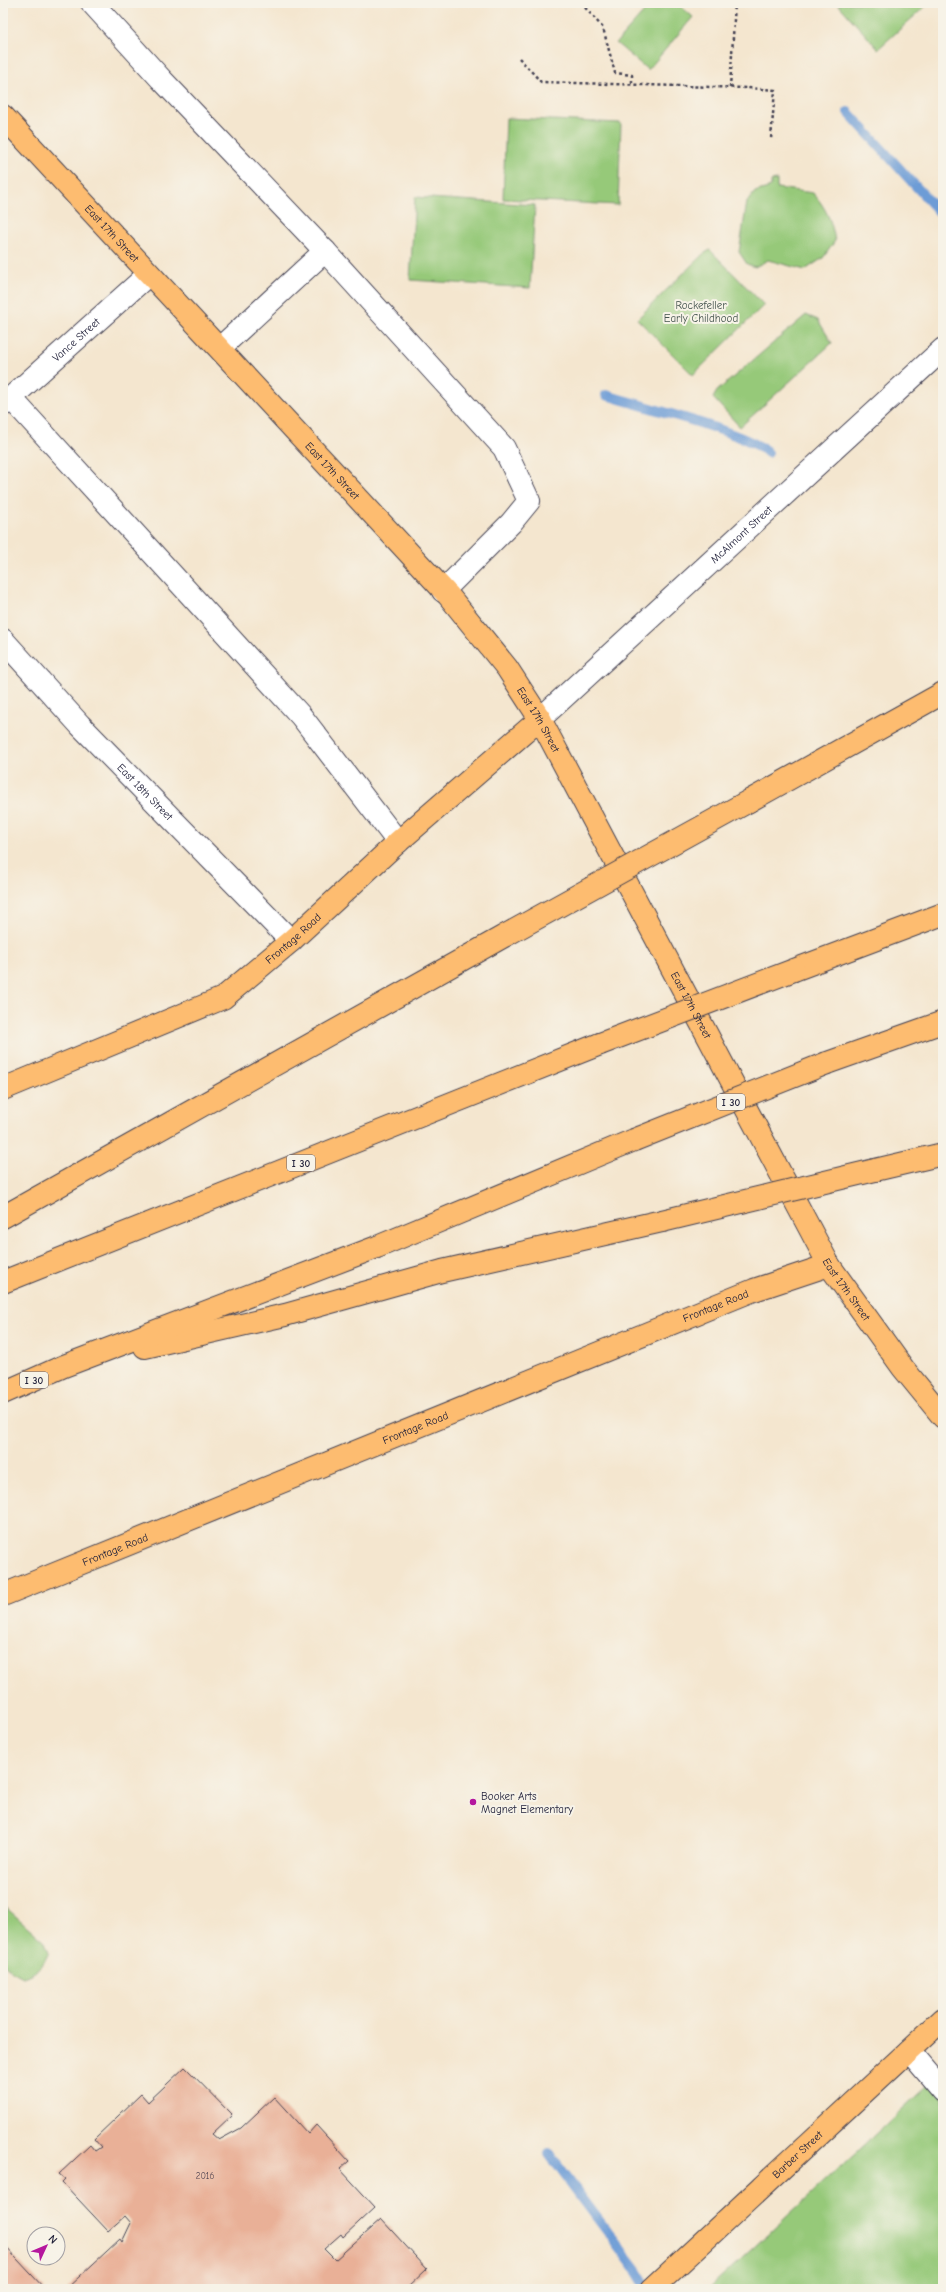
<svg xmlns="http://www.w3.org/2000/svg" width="946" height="2292" font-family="'Comic Neue',sans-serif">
<rect width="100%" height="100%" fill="#f7f3e8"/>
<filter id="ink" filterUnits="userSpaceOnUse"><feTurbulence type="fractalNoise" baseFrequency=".025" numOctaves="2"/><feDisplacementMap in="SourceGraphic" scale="8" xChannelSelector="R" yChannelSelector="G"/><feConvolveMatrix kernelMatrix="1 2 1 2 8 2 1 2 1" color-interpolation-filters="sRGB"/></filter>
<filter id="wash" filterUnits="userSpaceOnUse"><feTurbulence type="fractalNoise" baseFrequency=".012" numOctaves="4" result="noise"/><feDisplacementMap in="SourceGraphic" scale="16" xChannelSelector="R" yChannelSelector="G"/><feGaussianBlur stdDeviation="0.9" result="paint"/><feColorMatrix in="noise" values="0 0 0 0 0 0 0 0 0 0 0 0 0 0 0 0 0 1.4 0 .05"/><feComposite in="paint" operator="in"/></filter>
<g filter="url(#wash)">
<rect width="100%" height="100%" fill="#f4e6cf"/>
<g fill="#96c979" stroke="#5c765a">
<path d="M 652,3 L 677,3 L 693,17 L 648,70 L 616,43 Z"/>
<path d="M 837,3 L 929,3 L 878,49 Z"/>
<path d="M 506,118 L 621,123 L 618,205 L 503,199 Z"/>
<path d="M 777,180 L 777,188 L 813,193 C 826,208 832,221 835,241 L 823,258 L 805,270 L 768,260 L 755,267 L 747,264 L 739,252 L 747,202 L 755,192 L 771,187 L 771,181 Z"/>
<path d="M 415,197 L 535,205 L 530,288 L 410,280 Z"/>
<path d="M 710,250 L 764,305 L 693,375 L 637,319 L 702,255 Z"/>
<path d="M 806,315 L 818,320 L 832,343 L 740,427 L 713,398 L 717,391 Z"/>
<path d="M 3,1905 L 45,1942 L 49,1952 C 42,1967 40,1971 23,1977 L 12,1971 L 3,1963 Z"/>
<path d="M 943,2071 L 943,2289 L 709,2289 Z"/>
</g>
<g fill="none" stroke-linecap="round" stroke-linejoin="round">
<g stroke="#6d9cd6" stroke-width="10">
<path d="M 848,112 L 943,216"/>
<path d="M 606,395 C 635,404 754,435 768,453"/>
<path d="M 549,2154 L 637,2271 L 648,2289"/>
</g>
</g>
<g id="blocks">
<g fill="#e9b097">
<path d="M 185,2067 L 232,2115 L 212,2134 L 219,2140 L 241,2128 L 274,2097 L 308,2134 L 316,2125 L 349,2161 L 340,2169 L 375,2207 L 343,2237 L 341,2234 L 324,2249 L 335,2260 L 381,2219 L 427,2269 L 406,2289 L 66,2289 L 120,2239 L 122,2242 L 131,2223 L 125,2216 L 108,2231 L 62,2182 L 65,2179 L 59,2174 L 90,2145 L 95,2151 L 101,2147 L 94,2139 L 141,2094 L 148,2102 Z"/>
<path d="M 3,2244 L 45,2289 L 3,2289 Z"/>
</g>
</g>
</g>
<g filter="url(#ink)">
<use href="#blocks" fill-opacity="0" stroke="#423f51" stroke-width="1"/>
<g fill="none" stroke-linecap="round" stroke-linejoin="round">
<g stroke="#423f51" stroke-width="24">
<g id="minor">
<path d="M 92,3 L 161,79 L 325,251 L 504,448 L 529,501 L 511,523 L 443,591"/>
<path d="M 220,348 L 325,251"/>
<path d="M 11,398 L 301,716 L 398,842"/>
<path id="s1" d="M 3,405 L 149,274"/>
<path id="s2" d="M 3,640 L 80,725 L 291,941"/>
<path id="s3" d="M 540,719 L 943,349"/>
<path d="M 909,2051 L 943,2091"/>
</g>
</g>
<g stroke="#423f51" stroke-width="24">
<g id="major">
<path id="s4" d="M 3,116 L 448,595 L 507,668 L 540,719 L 829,1265 L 903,1368 L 943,1417"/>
<path id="s5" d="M 3,1089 L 223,998 L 291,941 L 398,842 L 540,719"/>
<path id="s6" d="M 3,1595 L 754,1290 L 829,1265"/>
<path id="s7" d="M 652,2289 L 943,2019"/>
</g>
</g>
<g stroke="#423f51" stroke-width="24">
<g id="highway">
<path d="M 749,801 L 943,693"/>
<path d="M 794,970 L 943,914"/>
<path d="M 827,1063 L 943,1022"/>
<path d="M 875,1170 L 943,1154"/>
<path d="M 3,1217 L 506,935"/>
<path d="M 3,1282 L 600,1044"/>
<path d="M 145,1347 L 285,1315 L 442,1271 L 662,1221"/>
<path d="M 3,1393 L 64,1366 L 377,1247 L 634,1140"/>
</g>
</g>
<g stroke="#423f51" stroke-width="2.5" stroke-dasharray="3 3" stroke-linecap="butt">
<path d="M 581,3 L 603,28 L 615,73 L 632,75 L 632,85"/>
<path d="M 519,58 L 541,82 L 748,88 L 775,90 L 771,139"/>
<path d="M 730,88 L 735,3"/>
</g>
<use href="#minor" stroke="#fff" stroke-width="22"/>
<use href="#major" stroke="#fdbc6f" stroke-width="22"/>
<use href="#highway" stroke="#fdbc6f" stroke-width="22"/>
<g stroke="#423f51" stroke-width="24" stroke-linecap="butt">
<g id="highway-bridge">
<path d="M 506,935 L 749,801"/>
<path d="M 600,1044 L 794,970"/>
<path d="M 634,1140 L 827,1063"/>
<path d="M 662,1221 L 875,1170"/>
</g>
</g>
<use href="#highway-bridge" stroke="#fdbc6f" stroke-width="22"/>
</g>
</g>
<circle fill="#b5179e" stroke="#f7f3e8" stroke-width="1.5" cx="473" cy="1802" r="4"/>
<g text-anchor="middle" stroke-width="4" stroke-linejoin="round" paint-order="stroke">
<g font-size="9" fill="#544652">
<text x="205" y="2179">2016</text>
</g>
<g fill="#f7f3e8" stroke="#62616f" stroke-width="1">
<rect x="717" y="1094" width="28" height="16" rx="3"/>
<rect x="287" y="1155" width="28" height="16" rx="3"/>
<rect x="20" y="1372" width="28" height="16" rx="3"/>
</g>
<g font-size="10" font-weight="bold" fill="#22223b">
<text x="731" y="1106">I 30</text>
<text x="301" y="1167">I 30</text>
<text x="34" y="1384">I 30</text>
</g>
<g font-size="11" fill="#22223b" stroke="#f7f3e8">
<text dy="4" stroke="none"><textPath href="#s4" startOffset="160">East 17th Street</textPath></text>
<text dy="4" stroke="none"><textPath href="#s1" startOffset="98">Vance Street</textPath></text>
<text dy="4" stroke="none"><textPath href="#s4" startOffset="484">East 17th Street</textPath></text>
<text dy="4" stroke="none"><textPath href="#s3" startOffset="273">McAlmont Street</textPath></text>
<text dy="4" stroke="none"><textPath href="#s4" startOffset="808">East 17th Street</textPath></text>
<text dy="4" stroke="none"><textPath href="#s2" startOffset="208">East 18th Street</textPath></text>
<text dy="4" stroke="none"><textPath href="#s5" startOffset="330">Frontage Road</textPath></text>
<text dy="4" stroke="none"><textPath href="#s4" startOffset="1132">East 17th Street</textPath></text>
<text dy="4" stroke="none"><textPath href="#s4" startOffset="1456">East 17th Street</textPath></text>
<text dy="4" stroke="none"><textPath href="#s6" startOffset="769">Frontage Road</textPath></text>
<text dy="4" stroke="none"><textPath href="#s6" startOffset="445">Frontage Road</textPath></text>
<text dy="4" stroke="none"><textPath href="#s6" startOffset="121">Frontage Road</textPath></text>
<text dy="4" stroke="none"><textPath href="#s7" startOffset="198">Barber Street</textPath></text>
</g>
<g font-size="11" fill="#45544e" stroke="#f7f3e8">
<text x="701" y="309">Rockefeller<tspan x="701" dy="13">Early Childhood</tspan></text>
</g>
<g font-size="11" fill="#22223b" stroke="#f7f3e8" text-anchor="start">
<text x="481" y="1800">Booker Arts<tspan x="481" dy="13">Magnet Elementary</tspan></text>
</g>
</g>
<rect width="946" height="2292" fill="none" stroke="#f7f3e8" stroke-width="16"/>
<g transform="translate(46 2246) rotate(46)"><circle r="19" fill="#f7f3e8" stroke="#a29fa3"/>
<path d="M0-3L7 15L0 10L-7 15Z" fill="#b5179e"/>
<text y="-6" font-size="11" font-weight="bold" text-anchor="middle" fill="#22223b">N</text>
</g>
</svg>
